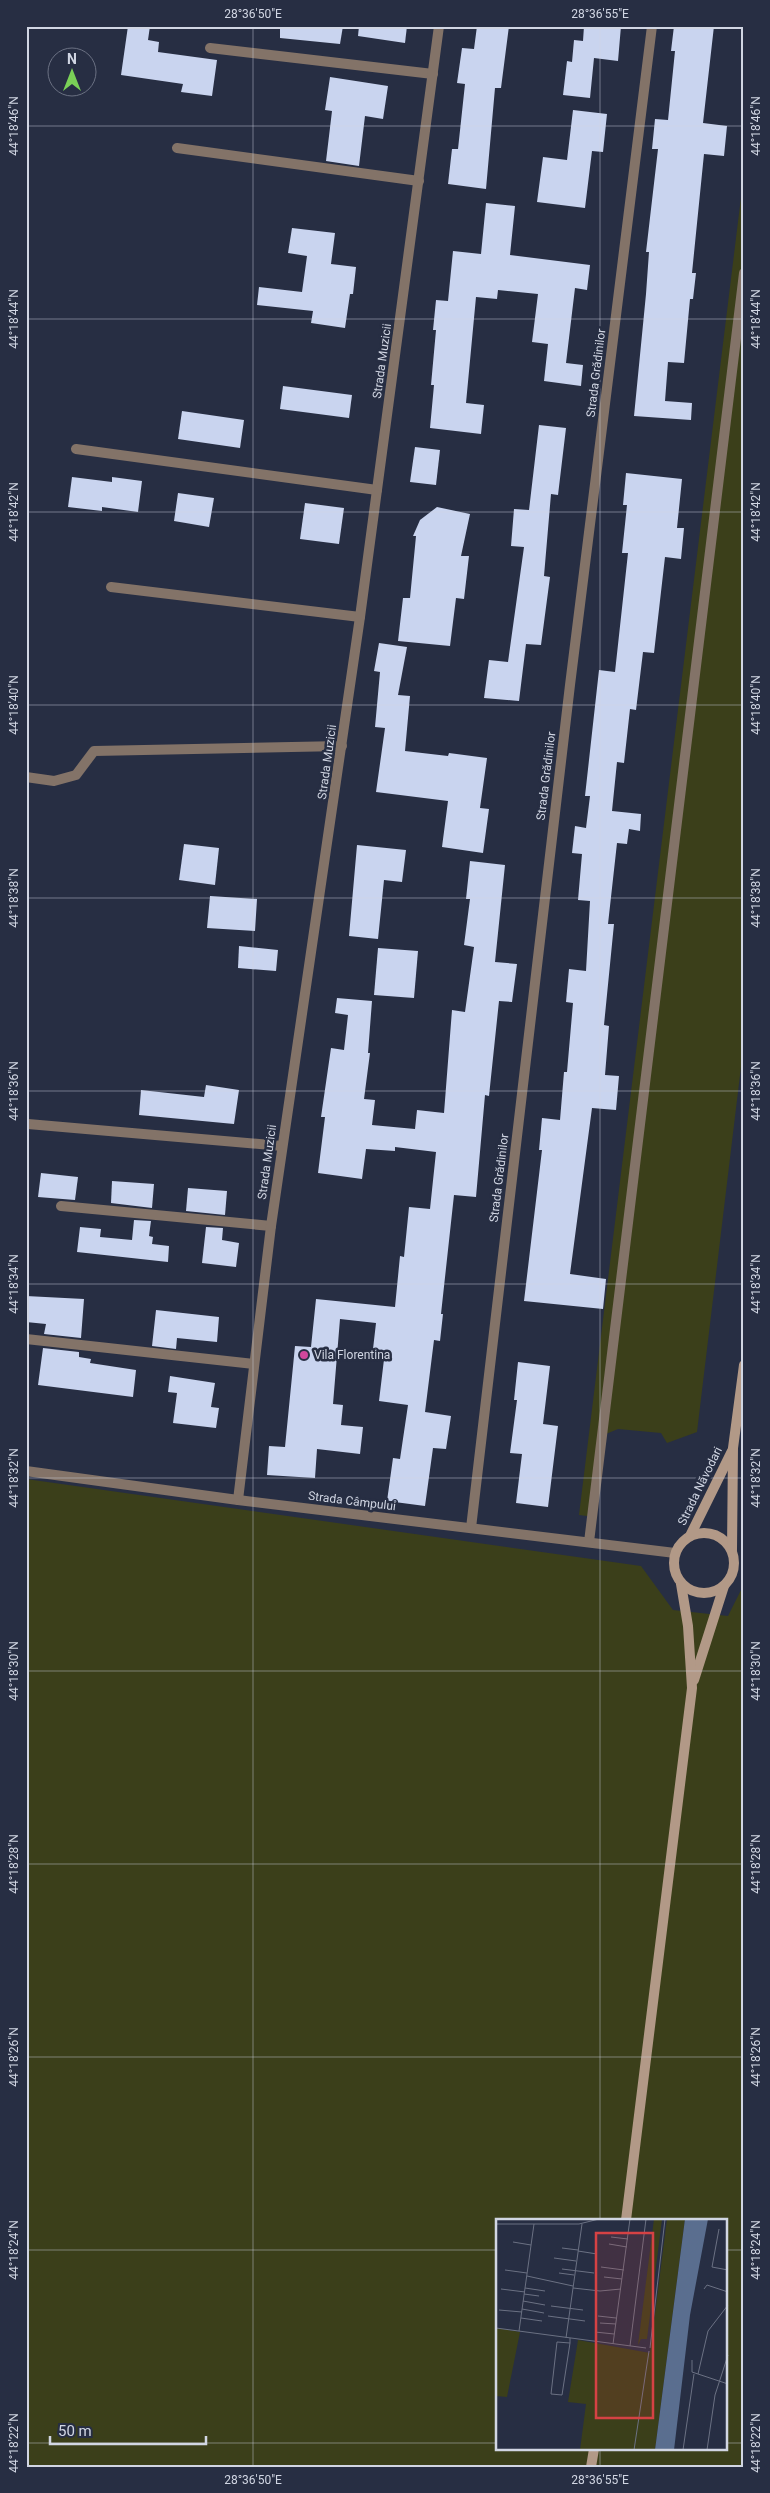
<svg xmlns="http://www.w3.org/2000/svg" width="770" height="2493" font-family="Roboto,sans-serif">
<rect width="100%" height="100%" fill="#272e43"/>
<g fill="#3b3f1a" fill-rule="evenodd">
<path d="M 744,173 L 744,1042 L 697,1432 L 667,1443 L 661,1433 L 618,1429 L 606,1434 L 595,1517 L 579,1515 Z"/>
<path d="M 26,1479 L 641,1566 L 673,1610 L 728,1616 L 744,1584 L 744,2467 L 26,2467 ZM 498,2220 L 726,2220 L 726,2449 L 498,2449 Z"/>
</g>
<g fill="#c9d4ef">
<path d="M 128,26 L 150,26 L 148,40 L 159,42 L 158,52 L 217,60 L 212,96 L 181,92 L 183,84 L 121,75 Z"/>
<path d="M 280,26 L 343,26 L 340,44 L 280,38 Z"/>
<path d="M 359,26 L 407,26 L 405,43 L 358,36 Z"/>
<path d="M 477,26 L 509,26 L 501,88 L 495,88 L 486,189 L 448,184 L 452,149 L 458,149 L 465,84 L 457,83 L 462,48 L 474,49 Z"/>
<path d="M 584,26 L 621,26 L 618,61 L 594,58 L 590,98 L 563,95 L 567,61 L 572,62 L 574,40 L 583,41 Z"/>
<path d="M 674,26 L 714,26 L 703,123 L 727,126 L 724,156 L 704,154 L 692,273 L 696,273 L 693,299 L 690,299 L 684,363 L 668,362 L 665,401 L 692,403 L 691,420 L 634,416 L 646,294 L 649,252 L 646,252 L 658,149 L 652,149 L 655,119 L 668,120 L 675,51 L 671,51 Z"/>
<path d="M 330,77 L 388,86 L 383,119 L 365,116 L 359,166 L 326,161 L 332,111 L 325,110 Z"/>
<path d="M 573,110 L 607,114 L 603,152 L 592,151 L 585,208 L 537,202 L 543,157 L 567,160 Z"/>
<path d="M 486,203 L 515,206 L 510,255 L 590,265 L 587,290 L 575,288 L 566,363 L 583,365 L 581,386 L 544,381 L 548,344 L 532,342 L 538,294 L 498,290 L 497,299 L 476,297 L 466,403 L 484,405 L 481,434 L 430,428 L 434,385 L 431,385 L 436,330 L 433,330 L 436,300 L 448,301 L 453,251 L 481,254 Z"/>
<path d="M 292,228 L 335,233 L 331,264 L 356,267 L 353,294 L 350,294 L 345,328 L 311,323 L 313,311 L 257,305 L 259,287 L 302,292 L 307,256 L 288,253 Z"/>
<path d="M 283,386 L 352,395 L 349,418 L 280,409 Z"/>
<path d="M 182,411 L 244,420 L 240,448 L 178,439 Z"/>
<path d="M 539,425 L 566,428 L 558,495 L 551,494 L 544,576 L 550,577 L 541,645 L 526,644 L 519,701 L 484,698 L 489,660 L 508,662 L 524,547 L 511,546 L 514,509 L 529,510 Z"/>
<path d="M 415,447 L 440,450 L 436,485 L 410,482 Z"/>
<path d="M 626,473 L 682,479 L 677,528 L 684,528 L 681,559 L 665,557 L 654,653 L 643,652 L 636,710 L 630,709 L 624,763 L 617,762 L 612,811 L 641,814 L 640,831 L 629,829 L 627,844 L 617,843 L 608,924 L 614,924 L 604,1025 L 609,1026 L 605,1075 L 619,1076 L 616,1110 L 592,1108 L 570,1274 L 606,1279 L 603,1309 L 524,1301 L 542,1150 L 539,1150 L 542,1118 L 560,1120 L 564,1072 L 567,1072 L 573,1003 L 566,1002 L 569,969 L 586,971 L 590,901 L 578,900 L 582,854 L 572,853 L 575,826 L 586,828 L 590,796 L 585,796 L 599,670 L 615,672 L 628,553 L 622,553 L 627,505 L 623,505 Z"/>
<path d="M 72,477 L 112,482 L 112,477 L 142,481 L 138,512 L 102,507 L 102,511 L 68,507 Z"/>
<path d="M 178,493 L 214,498 L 209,527 L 174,521 Z"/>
<path d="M 305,503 L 344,508 L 339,544 L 300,539 Z"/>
<path d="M 437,507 L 470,514 L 461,556 L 469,556 L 464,599 L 456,598 L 450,646 L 398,641 L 403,598 L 410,598 L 416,536 L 413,536 L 420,520 Z"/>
<path d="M 379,643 L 407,647 L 398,695 L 410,696 L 405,751 L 448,756 L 449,753 L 487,758 L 480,808 L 489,809 L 483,853 L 442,847 L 448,801 L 376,792 L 385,728 L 375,727 L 380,672 L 374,671 Z"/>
<path d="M 184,844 L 219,848 L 215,885 L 179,880 Z"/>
<path d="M 357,845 L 406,850 L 402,882 L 384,880 L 378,939 L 349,936 Z"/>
<path d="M 470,861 L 505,865 L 495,962 L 517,964 L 512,1002 L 499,1001 L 489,1096 L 485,1095 L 476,1197 L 454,1195 L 441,1314 L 443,1314 L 440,1341 L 434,1340 L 425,1412 L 451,1416 L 446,1449 L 433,1448 L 425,1506 L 387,1501 L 393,1458 L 400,1459 L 408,1405 L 379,1401 L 385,1351 L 373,1349 L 376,1323 L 340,1319 L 333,1404 L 343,1405 L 341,1425 L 363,1427 L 360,1454 L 317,1449 L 315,1478 L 267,1475 L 269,1446 L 285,1447 L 295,1346 L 311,1347 L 316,1299 L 395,1307 L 400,1256 L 404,1257 L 409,1207 L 430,1209 L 436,1152 L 395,1147 L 395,1151 L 366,1149 L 362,1179 L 318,1173 L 325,1117 L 321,1117 L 331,1048 L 344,1050 L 348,1015 L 335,1013 L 337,998 L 372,1001 L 368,1053 L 370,1053 L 364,1099 L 375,1100 L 372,1125 L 415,1129 L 417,1110 L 444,1113 L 452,1010 L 465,1012 L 474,947 L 464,945 L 470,899 L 466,899 Z"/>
<path d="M 210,896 L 257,899 L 255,931 L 207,928 Z"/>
<path d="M 239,946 L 278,950 L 276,971 L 238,968 Z"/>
<path d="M 378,948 L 418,951 L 414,998 L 374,995 Z"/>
<path d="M 206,1085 L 239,1090 L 234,1124 L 139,1115 L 141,1090 L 204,1097 Z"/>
<path d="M 41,1173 L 78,1177 L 75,1200 L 38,1197 Z"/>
<path d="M 112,1181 L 154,1184 L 152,1208 L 111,1203 Z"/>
<path d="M 188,1188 L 227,1191 L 225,1215 L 186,1211 Z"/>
<path d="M 134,1220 L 151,1221 L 149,1236 L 153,1237 L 152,1244 L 169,1246 L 168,1262 L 77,1252 L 80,1227 L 101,1229 L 100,1237 L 132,1240 Z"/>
<path d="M 206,1227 L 223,1228 L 222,1240 L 239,1243 L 236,1267 L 202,1263 Z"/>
<path d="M 26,1296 L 84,1299 L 81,1338 L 44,1334 L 46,1324 L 26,1322 Z"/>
<path d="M 156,1310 L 219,1317 L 217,1342 L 177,1338 L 176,1349 L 152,1346 Z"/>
<path d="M 43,1348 L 79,1352 L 79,1357 L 91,1359 L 90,1363 L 136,1370 L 133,1397 L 38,1385 Z"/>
<path d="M 518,1362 L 550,1366 L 543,1424 L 558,1426 L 548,1507 L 516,1503 L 522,1454 L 510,1453 L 517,1400 L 514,1400 Z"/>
<path d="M 170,1376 L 215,1383 L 211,1407 L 219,1408 L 216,1428 L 173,1423 L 177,1393 L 168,1392 Z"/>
</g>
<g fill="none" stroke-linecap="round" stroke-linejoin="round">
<path stroke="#837368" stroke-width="10" d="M 589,1542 L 744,273"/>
<g stroke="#837368" stroke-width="10">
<path d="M 210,48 L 433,74"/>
<path d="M 177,148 L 419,181"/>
<path d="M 76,449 L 377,490"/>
<path d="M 111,587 L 360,617"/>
<path d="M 26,777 L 54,781 L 76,775 L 94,751 L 342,746"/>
<path d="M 28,1124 L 282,1146"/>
<path d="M 61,1206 L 271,1226"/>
<path d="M 26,1339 L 254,1364"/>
<path d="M 26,1471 L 238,1500 L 675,1553"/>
<path d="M 238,1500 L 271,1226 L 360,617 L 439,26"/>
<path d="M 471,1528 L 570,685 L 652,26"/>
</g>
<g stroke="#b29987" stroke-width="10">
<circle cx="704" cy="1563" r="30"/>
<path d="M 690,1536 L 732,1451"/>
<path d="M 732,1550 L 733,1448 L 744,1365"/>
<path d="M 694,1680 L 724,1586"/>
<path d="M 626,2220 L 692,1688 L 688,1626 L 681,1584"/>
<path d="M 591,2467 L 594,2449"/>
</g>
</g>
<path fill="none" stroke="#d1d6e3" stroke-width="1" stroke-opacity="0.45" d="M 253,26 L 253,2467M 600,26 L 600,2220M 26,126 L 744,126M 26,319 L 744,319M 26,512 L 744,512M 26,705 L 744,705M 26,898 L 744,898M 26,1091 L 744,1091M 26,1284 L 744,1284M 26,1478 L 744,1478M 26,1671 L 744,1671M 26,1864 L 744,1864M 26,2057 L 744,2057M 26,2250 L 498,2250M 726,2250 L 744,2250M 26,2443 L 498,2443M 726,2443 L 744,2443M 600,2449 L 600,2467"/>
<circle fill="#d1479c" stroke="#272e43" stroke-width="2" cx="304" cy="1355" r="5"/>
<g text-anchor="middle" stroke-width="5" stroke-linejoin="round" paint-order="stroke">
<g font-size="12" fill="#d1d6e3" stroke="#272e43">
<text transform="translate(382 361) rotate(-82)" y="4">Strada Muzicii</text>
<text transform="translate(596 373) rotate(-83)" y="4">Strada Grădinilor</text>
<text transform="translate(327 762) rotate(-82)" y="4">Strada Muzicii</text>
<text transform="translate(546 776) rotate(-83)" y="4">Strada Grădinilor</text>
<text transform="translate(267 1162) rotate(-82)" y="4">Strada Muzicii</text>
<text transform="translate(499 1178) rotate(-83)" y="4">Strada Grădinilor</text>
<text transform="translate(700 1486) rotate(-64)" y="4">Strada Năvodari</text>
<text transform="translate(352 1501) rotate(7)" y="4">Strada Câmpului</text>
</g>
<g font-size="12" fill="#d1d6e3" stroke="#272e43" text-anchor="start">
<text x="314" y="1359">Vila Florentina</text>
</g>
</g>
<g transform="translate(496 2219)">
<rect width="231" height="231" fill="#272e43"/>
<path d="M 158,0 L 166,0 L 151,120 L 145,120 L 142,126 ZM 171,0 L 189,0 L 159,231 L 84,231 L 90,185 L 72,183 L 82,121 L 154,134 ZM 0,109 L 24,113 L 11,178 L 0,177 Z" fill="#3b3f1a"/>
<path d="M 189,0 L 212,0 L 194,96 L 178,231 L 159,231 Z" fill="#5a6e8f"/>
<path fill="none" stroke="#6b7183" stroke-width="1" d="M 0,5 L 83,5 L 103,0M 223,10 L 216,48 L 232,51M 115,18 L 132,20M 17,23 L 35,26M 113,25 L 131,28M 66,29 L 82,31M 82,32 L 101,35M 58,39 L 80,42M 105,48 L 128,51M 66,50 L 98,54M 9,51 L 31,54M 63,54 L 78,56M 31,57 L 77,67M 108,58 L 126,60M 29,69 L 49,72M 77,69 L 104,72 L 125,70M 5,70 L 29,73M 208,70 L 211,66 L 232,73M 28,75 L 43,77M 27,82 L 49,86M 55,87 L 87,91M 26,90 L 48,94M 3,91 L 26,93M 52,97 L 89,102M 102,97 L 120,99M 25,99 L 46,102M 104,104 L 120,105M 0,109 L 150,129M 23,112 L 38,5M 99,113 L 118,115M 70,119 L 86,5M 74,124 L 66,176 L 55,175 L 61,123 L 74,124 L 74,119M 117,125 L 134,0M 134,127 L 150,0M 154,129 L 169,0M 196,141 L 196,153 L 232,165M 202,155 L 212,112 L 232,86M 138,231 L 153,132M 187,231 L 198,155M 211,231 L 219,176 L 232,136"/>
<path fill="#d54244" fill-opacity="0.15" stroke="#d54244" stroke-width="2.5" d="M 100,14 L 157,14 L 157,199 L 100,199 Z"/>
<rect width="231" height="231" fill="none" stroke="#d1d6e3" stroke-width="2.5"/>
</g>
<rect width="770" height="2493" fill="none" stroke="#272e43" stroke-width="55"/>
<g transform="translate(72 72)"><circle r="24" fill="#272e43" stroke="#6b7183"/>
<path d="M0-4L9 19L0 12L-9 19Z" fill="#7ad157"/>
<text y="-8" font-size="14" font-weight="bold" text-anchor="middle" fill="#d1d6e3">N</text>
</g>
<path d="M50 2436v8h156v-8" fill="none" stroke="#d1d6e3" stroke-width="2.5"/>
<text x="58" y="2436" font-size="15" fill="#d1d6e3" stroke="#272e43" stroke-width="4" paint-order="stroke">50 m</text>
<rect x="28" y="28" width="714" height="2438" fill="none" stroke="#d1d6e3" stroke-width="2"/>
<g font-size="12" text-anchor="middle" fill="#d1d6e3">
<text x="253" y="18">28°36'50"E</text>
<text x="600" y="18">28°36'55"E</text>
<text transform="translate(14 126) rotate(-90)" y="4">44°18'46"N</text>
<text transform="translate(756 126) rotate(-90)" y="4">44°18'46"N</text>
<text transform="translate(14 319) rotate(-90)" y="4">44°18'44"N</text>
<text transform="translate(756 319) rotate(-90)" y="4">44°18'44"N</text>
<text transform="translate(14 512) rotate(-90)" y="4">44°18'42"N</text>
<text transform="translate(756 512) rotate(-90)" y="4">44°18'42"N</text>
<text transform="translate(14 705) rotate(-90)" y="4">44°18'40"N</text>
<text transform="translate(756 705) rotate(-90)" y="4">44°18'40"N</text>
<text transform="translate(14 898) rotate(-90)" y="4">44°18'38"N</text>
<text transform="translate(756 898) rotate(-90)" y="4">44°18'38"N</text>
<text transform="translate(14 1091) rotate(-90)" y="4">44°18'36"N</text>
<text transform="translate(756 1091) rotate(-90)" y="4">44°18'36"N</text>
<text transform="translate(14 1284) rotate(-90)" y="4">44°18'34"N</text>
<text transform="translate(756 1284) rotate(-90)" y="4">44°18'34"N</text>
<text transform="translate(14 1478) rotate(-90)" y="4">44°18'32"N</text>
<text transform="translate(756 1478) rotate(-90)" y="4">44°18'32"N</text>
<text transform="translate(14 1671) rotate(-90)" y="4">44°18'30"N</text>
<text transform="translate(756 1671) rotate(-90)" y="4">44°18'30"N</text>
<text transform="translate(14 1864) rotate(-90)" y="4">44°18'28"N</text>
<text transform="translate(756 1864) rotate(-90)" y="4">44°18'28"N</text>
<text transform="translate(14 2057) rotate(-90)" y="4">44°18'26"N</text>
<text transform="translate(756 2057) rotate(-90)" y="4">44°18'26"N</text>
<text transform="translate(14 2250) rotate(-90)" y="4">44°18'24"N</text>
<text transform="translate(756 2250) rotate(-90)" y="4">44°18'24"N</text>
<text transform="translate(14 2443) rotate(-90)" y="4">44°18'22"N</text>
<text transform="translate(756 2443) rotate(-90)" y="4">44°18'22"N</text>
<text x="253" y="2484">28°36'50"E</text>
<text x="600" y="2484">28°36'55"E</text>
</g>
</svg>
